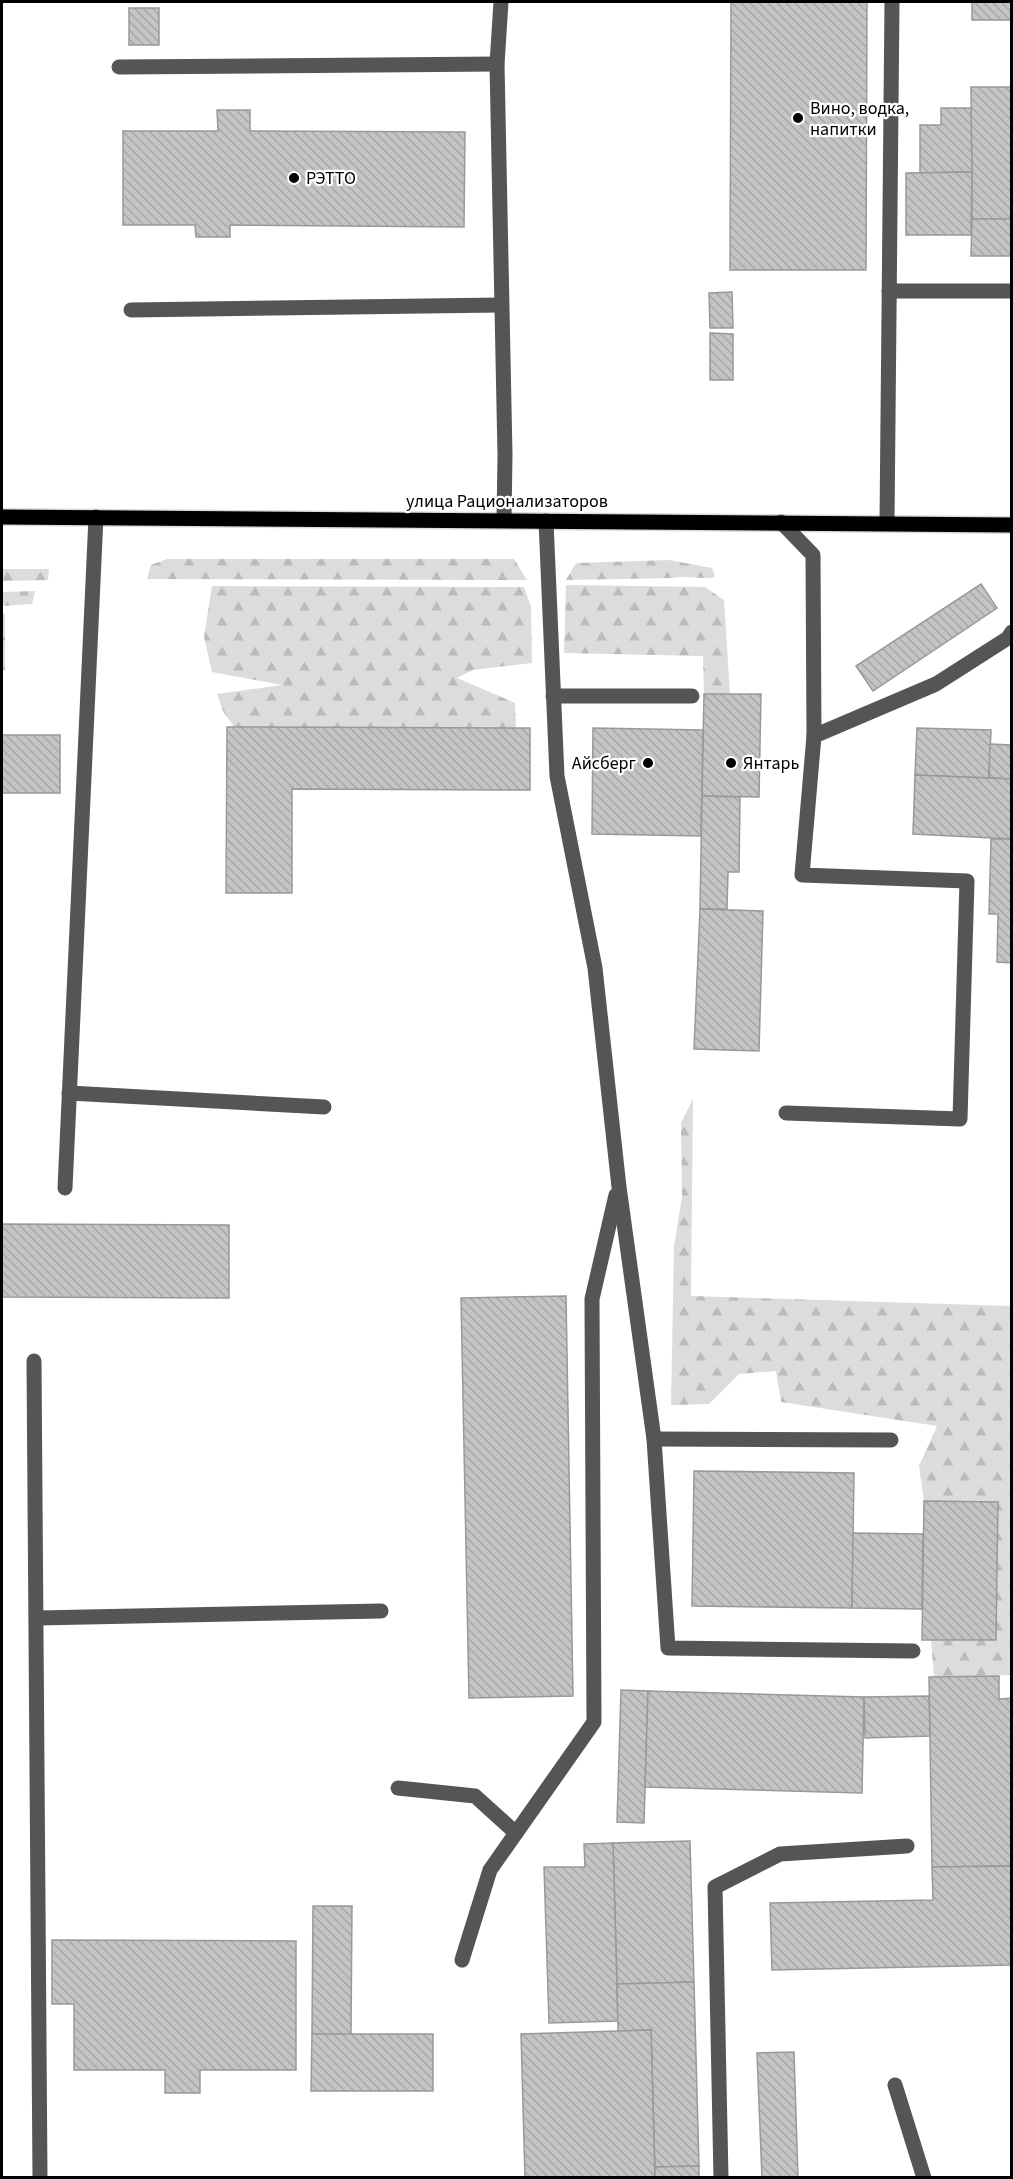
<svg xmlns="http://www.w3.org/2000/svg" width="1013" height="2179" font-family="'Source Sans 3',sans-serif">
<defs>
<pattern id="forest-firs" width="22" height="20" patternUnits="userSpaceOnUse" patternTransform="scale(1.5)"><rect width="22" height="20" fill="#dcdcdc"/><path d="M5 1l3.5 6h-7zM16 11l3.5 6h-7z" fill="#bbb"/></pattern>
<pattern id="building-back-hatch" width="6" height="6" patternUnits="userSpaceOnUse" patternTransform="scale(1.5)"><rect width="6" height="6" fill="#c4c4c4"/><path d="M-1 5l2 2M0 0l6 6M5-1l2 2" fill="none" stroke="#a7a7a7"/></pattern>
</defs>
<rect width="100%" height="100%" fill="#fff"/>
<g fill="url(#forest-firs)">
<path d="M 167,559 L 514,559 L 527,580 L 147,579 L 151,565 Z"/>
<path d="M 669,560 L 712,568 L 715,577 C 700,580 688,575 673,578 L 566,580 L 576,563 Z"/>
<path d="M 2,569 L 49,569 L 48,580 L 2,581 Z"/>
<path d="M 566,585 L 705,587 L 724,600 L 730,694 L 704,694 L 703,656 L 564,653 Z"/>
<path d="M 212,586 L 524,587 L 531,606 L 532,663 L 473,670 L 457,678 L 515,703 L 516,728 L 234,727 L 223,711 L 217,694 L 282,685 L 212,672 L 204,637 Z"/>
<path d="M 35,591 L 32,604 L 2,606 L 2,592 Z"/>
<path d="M 2,612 L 5,615 L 5,670 L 2,670 Z"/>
<path d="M 693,1099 L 691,1296 L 1011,1306 L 1011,1675 L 934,1677 L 931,1640 L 996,1640 L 998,1503 L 924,1501 L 919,1466 L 937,1426 L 781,1402 L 776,1371 L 739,1374 L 709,1404 L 671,1405 L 674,1246 L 682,1197 L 681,1123 Z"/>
</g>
<g fill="url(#building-back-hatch)" stroke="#999" stroke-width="1.5">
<path d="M 731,2 L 867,2 L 866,270 L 730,270 Z"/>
<rect x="972" y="2" width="40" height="18"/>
<rect x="129" y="8" width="30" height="37"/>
<path d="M 971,87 L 1012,87 L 1012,219 L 972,219 Z"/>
<path d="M 941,108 L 971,108 L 972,172 L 920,173 L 920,125 L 941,125 Z"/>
<path d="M 217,110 L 250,110 L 250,131 L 465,132 L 464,227 L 230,225 L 230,237 L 196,237 L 195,225 L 123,225 L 123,131 L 218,131 Z"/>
<path d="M 972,172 L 971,235 L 906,235 L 906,173 Z"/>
<path d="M 972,219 L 1012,219 L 1012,256 L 971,256 Z"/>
<path d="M 732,292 L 733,328 L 710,328 L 709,293 Z"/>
<path d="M 710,333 L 733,334 L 733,380 L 710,380 Z"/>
<path d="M 981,584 L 997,608 L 873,691 L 856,666 Z"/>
<path d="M 704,694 L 761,694 L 759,797 L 702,796 Z"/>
<path d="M 227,727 L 530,728 L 530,790 L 292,789 L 292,893 L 226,893 Z"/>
<path d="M 593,728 L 703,730 L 701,836 L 592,834 Z"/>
<path d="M 917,728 L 991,730 L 989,778 L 915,775 Z"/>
<rect x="2" y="735" width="58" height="58"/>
<path d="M 990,744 L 1012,745 L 1012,779 L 989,778 Z"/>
<path d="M 915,775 L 1012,779 L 1012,839 L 913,834 Z"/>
<path d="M 702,796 L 740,797 L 739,872 L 728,872 L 727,909 L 700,909 Z"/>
<path d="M 991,839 L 1012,839 L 1012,963 L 997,962 L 998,914 L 989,914 Z"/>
<path d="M 700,909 L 763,911 L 759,1051 L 694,1049 Z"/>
<path d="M 2,1224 L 229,1225 L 229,1298 L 2,1297 Z"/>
<path d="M 566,1296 L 573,1696 L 469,1698 L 461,1298 Z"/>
<path d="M 694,1471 L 854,1473 L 852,1608 L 692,1606 Z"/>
<path d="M 924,1501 L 998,1502 L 996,1640 L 922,1640 Z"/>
<path d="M 853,1533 L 923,1534 L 922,1609 L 852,1608 Z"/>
<path d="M 999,1676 L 999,1699 L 1012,1698 L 1012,1866 L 932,1867 L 929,1677 Z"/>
<path d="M 621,1690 L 648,1691 L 644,1823 L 617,1822 Z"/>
<path d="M 648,1691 L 864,1697 L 862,1793 L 645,1787 Z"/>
<path d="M 929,1696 L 930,1736 L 865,1738 L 864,1697 Z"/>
<path d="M 690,1841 L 694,1982 L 617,1984 L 613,1843 Z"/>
<path d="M 613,1843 L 618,2021 L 549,2023 L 544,1867 L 585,1867 L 584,1844 Z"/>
<path d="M 1012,1866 L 1012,1965 L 772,1970 L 770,1903 L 933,1900 L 932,1867 Z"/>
<path d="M 313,1906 L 352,1906 L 351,2035 L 312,2034 Z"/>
<path d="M 52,1940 L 296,1941 L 296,2070 L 200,2070 L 200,2093 L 165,2093 L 165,2070 L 74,2070 L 74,2004 L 52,2004 Z"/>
<path d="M 694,1982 L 699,2166 L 655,2167 L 651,2030 L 618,2031 L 617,1984 Z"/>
<path d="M 651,2030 L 655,2178 L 525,2178 L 521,2034 Z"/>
<path d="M 312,2034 L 433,2034 L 433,2091 L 311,2091 Z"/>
<path d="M 794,2052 L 798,2178 L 762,2178 L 757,2053 Z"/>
<path d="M 699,2166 L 699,2178 L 655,2178 L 655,2167 Z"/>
</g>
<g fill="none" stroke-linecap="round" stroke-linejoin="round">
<g stroke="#dbdbdb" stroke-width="18">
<path id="major" d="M 2,517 L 1012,525"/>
</g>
<g stroke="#555" stroke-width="15">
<path d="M 501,2 L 497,64 L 505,455 L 504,520"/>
<path d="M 119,67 L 497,64"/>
<path d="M 889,291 L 1012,291"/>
<path d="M 131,310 L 501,305"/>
<path d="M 546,521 L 557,776 L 595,968 L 619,1187 L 654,1439 L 668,1648 L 913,1651"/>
<path d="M 781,522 L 813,555 L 814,736 L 936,684 L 1008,638 L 1012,632"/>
<path d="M 887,523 L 892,2"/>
<path d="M 553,696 L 692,696"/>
<path d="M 69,1093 L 324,1107"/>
<path d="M 786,1113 L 960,1119 L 967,881 L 802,875 L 814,736"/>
<path d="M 65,1188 L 96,517"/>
<path d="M 34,1361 L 40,2178"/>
<path d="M 654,1439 L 891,1440"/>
<path d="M 38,1618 L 381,1611"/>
<path d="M 398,1788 L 475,1796 L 516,1833"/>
<path d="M 462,1960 L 490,1870 L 594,1722 L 592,1299 L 616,1195"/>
<path d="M 895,2085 L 924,2178"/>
<path d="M 721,2178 L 715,1887 L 780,1854 L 907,1846"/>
</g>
<use href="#major" stroke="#000" stroke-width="15"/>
</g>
<g fill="#000" stroke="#fff" stroke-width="2">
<circle cx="798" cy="118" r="6"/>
<circle cx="294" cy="178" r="6"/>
<circle cx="648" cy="763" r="6"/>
<circle cx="731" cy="763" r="6"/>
</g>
<g text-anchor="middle" stroke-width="4.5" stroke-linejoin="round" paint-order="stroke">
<g font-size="18" fill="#000" stroke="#fff" text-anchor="start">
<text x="810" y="114">Вино, водка,<tspan x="810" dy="21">напитки</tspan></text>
<text x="306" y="184">РЭТТО</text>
<text x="636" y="769" text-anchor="end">Айсберг</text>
<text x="743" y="769">Янтарь</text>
</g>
<g font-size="18" fill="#000" stroke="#fff">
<text x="507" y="507">улица Рационализаторов</text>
</g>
</g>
<rect width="1013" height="2179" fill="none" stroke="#000000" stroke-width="6"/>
</svg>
